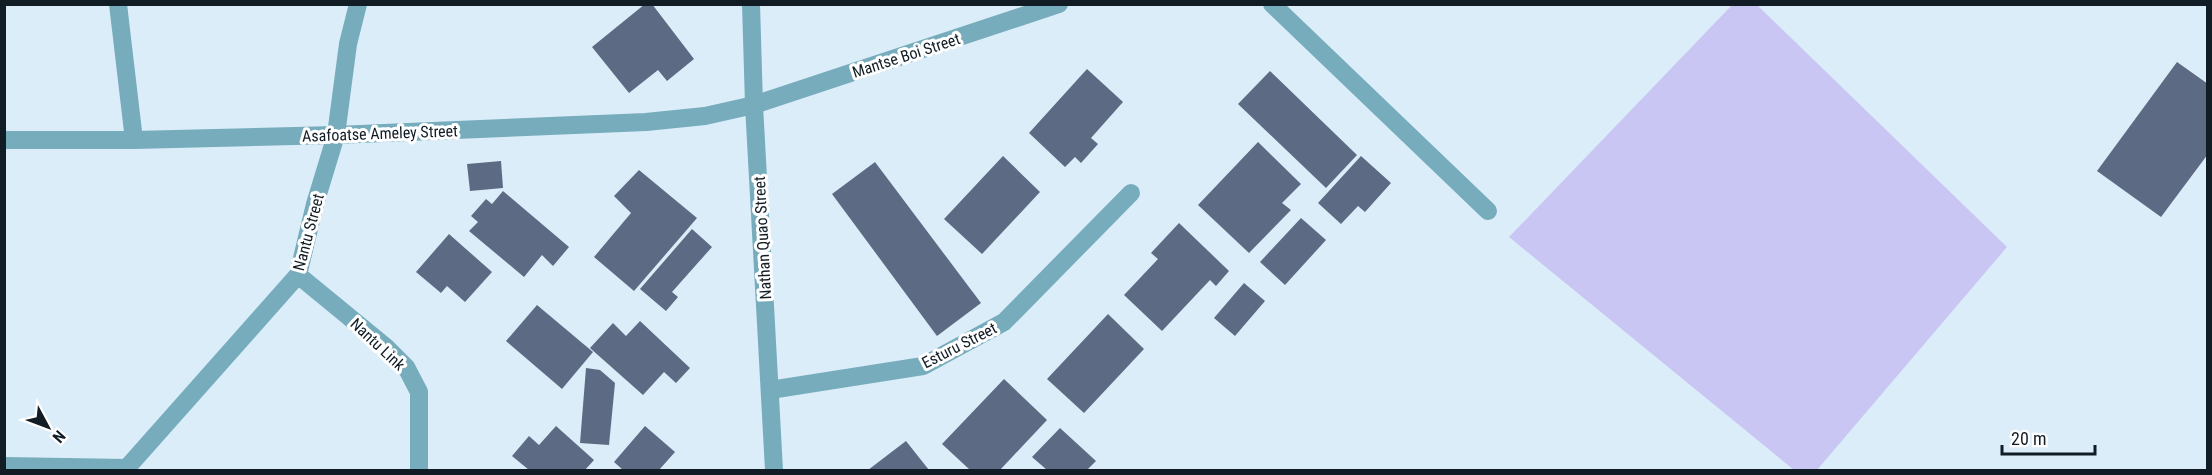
<svg xmlns="http://www.w3.org/2000/svg" width="2212" height="475" font-family="'Roboto Condensed',sans-serif">
<rect width="100%" height="100%" fill="#dcedfa"/>
<path fill="#cac6f4" d="M 1756,4 L 2007,247 L 1817,470 L 1794,470 L 1509,237 L 1732,5 Z"/>
<g fill="#5d6a83">
<path d="M 645,4 L 652,4 L 694,59 L 667,81 L 658,70 L 629,93 L 592,47 Z"/>
<path d="M 2177,62 L 2208,84 L 2208,154 L 2161,217 L 2097,171 Z"/>
<path d="M 1087,69 L 1123,102 L 1091,138 L 1098,144 L 1081,163 L 1075,157 L 1065,167 L 1029,133 Z"/>
<path d="M 1270,71 L 1357,155 L 1326,188 L 1238,104 Z"/>
<path d="M 1258,142 L 1301,184 L 1282,203 L 1291,210 L 1249,253 L 1198,205 Z"/>
<path d="M 1003,156 L 1040,192 L 982,254 L 944,219 Z"/>
<path d="M 1361,156 L 1391,183 L 1365,212 L 1358,206 L 1341,224 L 1318,203 Z"/>
<path d="M 501,161 L 503,188 L 470,191 L 467,164 Z"/>
<path d="M 875,162 L 981,303 L 937,336 L 832,194 Z"/>
<path d="M 639,170 L 697,218 L 634,291 L 594,257 L 631,213 L 614,196 Z"/>
<path d="M 503,191 L 569,247 L 553,266 L 542,255 L 524,277 L 469,231 L 478,222 L 471,216 L 486,199 L 492,204 Z"/>
<path d="M 1301,218 L 1326,240 L 1285,285 L 1260,262 Z"/>
<path d="M 1179,223 L 1229,271 L 1216,286 L 1210,280 L 1162,331 L 1124,295 L 1158,259 L 1151,253 Z"/>
<path d="M 692,229 L 712,247 L 672,292 L 678,297 L 666,311 L 640,289 Z"/>
<path d="M 449,234 L 492,272 L 465,302 L 447,286 L 441,293 L 416,272 Z"/>
<path d="M 1244,283 L 1265,301 L 1235,336 L 1214,318 Z"/>
<path d="M 537,305 L 593,352 L 562,389 L 506,341 Z"/>
<path d="M 1108,314 L 1144,349 L 1084,413 L 1047,379 Z"/>
<path d="M 640,321 L 690,368 L 676,383 L 664,372 L 643,395 L 590,348 L 613,323 L 626,336 Z"/>
<path d="M 586,368 L 600,370 L 615,383 L 609,445 L 580,443 Z"/>
<path d="M 1004,379 L 1047,420 L 1000,470 L 970,470 L 942,444 Z"/>
<path d="M 556,426 L 594,460 L 585,470 L 529,470 L 512,456 L 529,436 L 539,445 Z"/>
<path d="M 645,426 L 675,452 L 659,470 L 623,470 L 614,462 Z"/>
<path d="M 1060,428 L 1096,461 L 1087,470 L 1047,470 L 1032,457 Z"/>
<path d="M 906,441 L 929,470 L 868,470 Z"/>
</g>
<g fill="none" stroke-linecap="round" stroke-linejoin="round">
<g stroke="#76acbb" stroke-width="18">
<path d="M 118,4 L 134,140"/>
<path d="M 751,4 L 754,105 L 774,470"/>
<path d="M 1272,4 L 1488,211"/>
<path d="M 4,140 L 134,140 L 336,135 L 646,122 L 705,116 L 754,105 L 1059,4"/>
<path d="M 298,275 L 387,348 L 406,367 L 419,392 L 419,470"/>
<path d="M 770,390 L 923,366 L 1004,322 L 1131,193"/>
<path d="M 4,466 L 127,468"/>
<path d="M 125,470 L 298,275 L 315,204 L 336,135 L 348,44 L 358,4"/>
</g>
</g>
<g text-anchor="middle" stroke-width="6" stroke-linejoin="round" paint-order="stroke">
<g font-size="16" fill="#111c24" stroke="#fff">
<text transform="translate(906 55) rotate(-18)" y="6">Mantse Boi Street</text>
<text transform="translate(380 133) rotate(-2)" y="6">Asafoatse Ameley Street</text>
<text transform="translate(308 232) rotate(-75)" y="6">Nantu Street</text>
<text transform="translate(762 238) rotate(-93)" y="6">Nathan Quao Street</text>
<text transform="translate(378 344) rotate(43)" y="6">Nantu Link</text>
<text transform="translate(959 345) rotate(-27)" y="6">Esturu Street</text>
</g>
</g>
<rect width="2212" height="475" fill="none" stroke="#111c24" stroke-width="12"/>
<g transform="translate(48 427) rotate(131)" stroke="#ffffff" stroke-width="4.5" paint-order="stroke">
<path d="M0-4.5L10 22L0 15L-10 22Z" fill="#111c24"/>
<text y="-9" font-size="16" font-weight="bold" text-anchor="middle" fill="#111c24">N</text>
</g>
<path d="M2002 445v9h93v-9" fill="none" stroke="#111c24" stroke-width="3"/>
<text x="2011" y="445" font-size="18" fill="#111c24" stroke="#ffffff" stroke-width="4.5" paint-order="stroke">20 m</text>
</svg>
